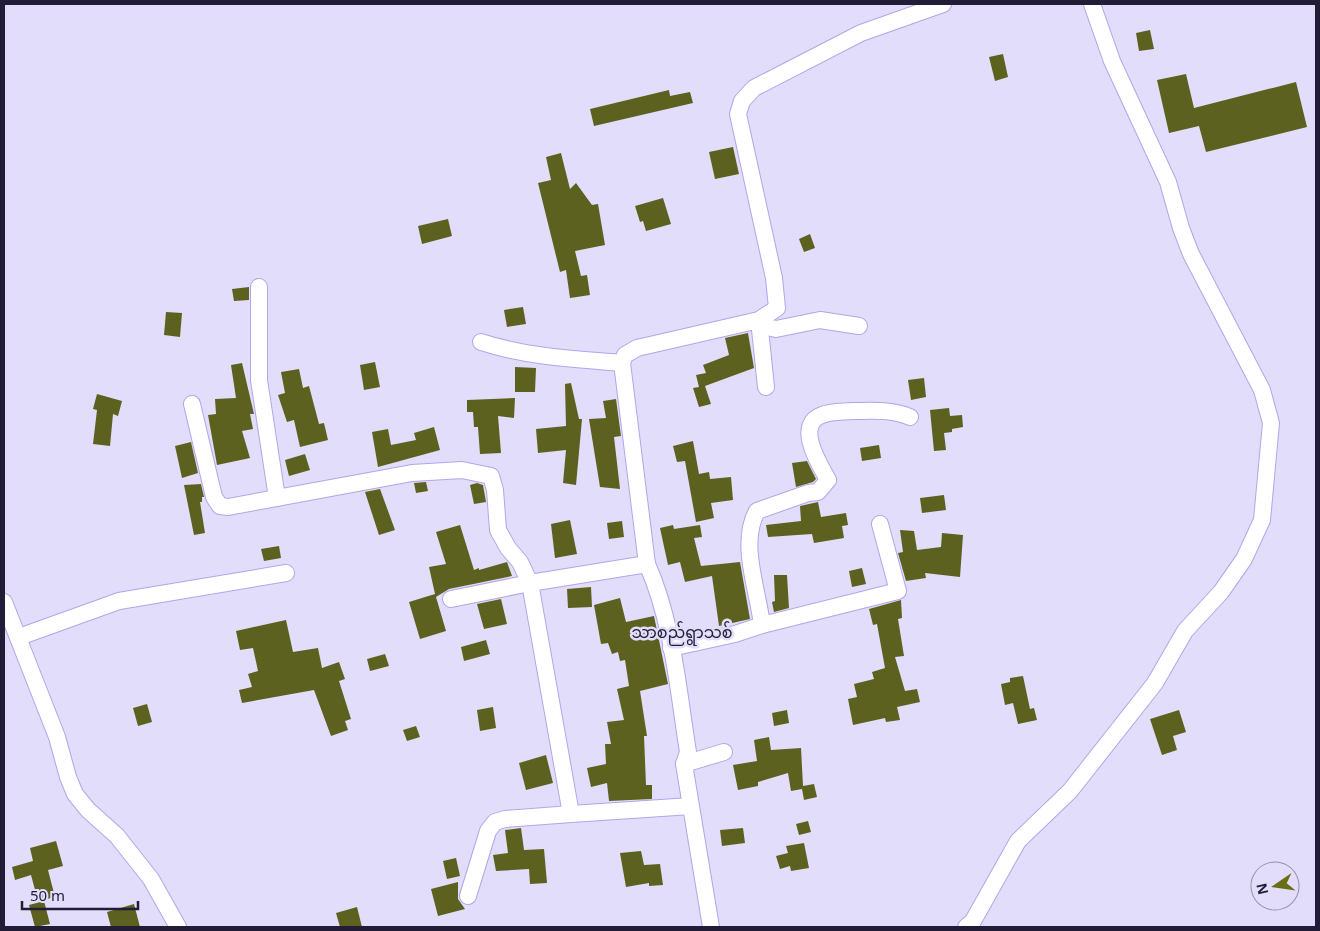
<svg xmlns="http://www.w3.org/2000/svg" width="1320" height="931" font-family="'Noto Sans','Noto Sans Myanmar',sans-serif">
<rect width="100%" height="100%" fill="#e2ddfa"/>
<g fill="#5c6120">
<path d="M 1150,30 L 1154,49 L 1139,51 L 1136,33 Z"/>
<path d="M 1003,54 L 1008,77 L 995,81 L 989,57 Z"/>
<path d="M 1186,74 L 1194,108 L 1296,82 L 1307,127 L 1206,152 L 1199,126 L 1169,133 L 1157,80 Z"/>
<path d="M 669,90 L 670,96 L 690,92 L 693,103 L 594,126 L 590,109 Z"/>
<path d="M 733,147 L 739,174 L 715,179 L 709,152 Z"/>
<path d="M 561,153 L 570,189 L 576,183 L 592,205 L 598,204 L 605,245 L 575,251 L 581,276 L 587,275 L 590,295 L 570,298 L 566,270 L 560,272 L 538,183 L 551,180 L 546,157 Z"/>
<path d="M 663,198 L 671,224 L 646,231 L 643,221 L 640,222 L 635,206 Z"/>
<path d="M 448,219 L 452,236 L 422,244 L 418,226 Z"/>
<path d="M 810,234 L 815,248 L 804,252 L 799,239 Z"/>
<path d="M 249,287 L 249,300 L 234,301 L 232,289 Z"/>
<path d="M 523,307 L 526,324 L 507,327 L 504,310 Z"/>
<path d="M 166,312 L 182,313 L 180,337 L 164,335 Z"/>
<path d="M 748,333 L 754,368 L 705,386 L 711,404 L 699,407 L 693,388 L 699,387 L 696,375 L 706,373 L 703,365 L 729,355 L 725,338 Z"/>
<path d="M 375,362 L 380,387 L 364,390 L 360,365 Z"/>
<path d="M 242,363 L 254,414 L 250,414 L 253,429 L 242,431 L 250,458 L 217,465 L 208,415 L 216,414 L 215,399 L 236,398 L 231,365 Z"/>
<path d="M 515,367 L 536,368 L 535,392 L 515,392 Z"/>
<path d="M 299,369 L 303,388 L 309,386 L 319,424 L 324,423 L 328,440 L 300,447 L 294,420 L 287,422 L 278,395 L 285,393 L 281,372 Z"/>
<path d="M 924,378 L 926,397 L 911,400 L 908,380 Z"/>
<path d="M 571,383 L 579,419 L 582,419 L 576,485 L 563,483 L 566,450 L 538,453 L 536,429 L 566,426 L 565,384 Z"/>
<path d="M 97,394 L 122,401 L 118,416 L 113,414 L 110,446 L 93,444 L 97,410 L 93,409 Z"/>
<path d="M 515,398 L 514,418 L 498,416 L 501,453 L 480,454 L 478,427 L 474,427 L 473,412 L 467,412 L 467,400 Z"/>
<path d="M 616,399 L 621,436 L 614,437 L 620,489 L 600,487 L 589,419 L 606,418 L 603,401 Z"/>
<path d="M 949,408 L 950,416 L 962,415 L 963,427 L 952,429 L 952,432 L 944,433 L 946,450 L 934,451 L 930,410 Z"/>
<path d="M 434,427 L 440,450 L 378,467 L 372,432 L 388,429 L 391,445 L 416,440 L 414,433 Z"/>
<path d="M 693,441 L 699,474 L 709,472 L 710,479 L 731,477 L 733,500 L 711,503 L 714,518 L 696,522 L 685,461 L 677,462 L 673,446 Z"/>
<path d="M 191,442 L 198,473 L 182,478 L 175,446 Z"/>
<path d="M 879,445 L 881,458 L 862,461 L 860,448 Z"/>
<path d="M 305,454 L 310,470 L 289,476 L 285,460 Z"/>
<path d="M 807,461 L 816,479 L 813,482 L 796,487 L 792,463 Z"/>
<path d="M 426,482 L 428,491 L 416,493 L 414,483 Z"/>
<path d="M 477,483 L 483,485 L 486,502 L 474,504 L 470,485 Z"/>
<path d="M 201,484 L 204,497 L 202,497 L 202,502 L 200,502 L 205,533 L 194,535 L 184,485 Z"/>
<path d="M 380,489 L 395,530 L 379,535 L 365,492 Z"/>
<path d="M 944,495 L 946,510 L 922,513 L 920,498 Z"/>
<path d="M 818,502 L 821,517 L 846,513 L 848,525 L 842,526 L 844,538 L 814,543 L 812,534 L 768,537 L 766,525 L 801,521 L 800,506 Z"/>
<path d="M 570,520 L 577,554 L 555,558 L 551,524 Z"/>
<path d="M 622,521 L 624,537 L 609,539 L 607,523 Z"/>
<path d="M 460,525 L 474,570 L 479,568 L 479,570 L 507,562 L 512,576 L 449,589 L 436,597 L 446,631 L 420,639 L 409,602 L 435,594 L 429,567 L 446,564 L 436,532 Z"/>
<path d="M 673,525 L 674,529 L 700,525 L 702,537 L 694,538 L 701,566 L 740,562 L 750,619 L 719,626 L 712,576 L 685,582 L 680,562 L 668,565 L 660,528 Z"/>
<path d="M 900,530 L 914,531 L 917,550 L 941,547 L 942,533 L 963,535 L 960,577 L 925,573 L 926,578 L 906,581 L 898,553 L 903,552 Z"/>
<path d="M 279,546 L 281,558 L 264,561 L 261,549 Z"/>
<path d="M 862,568 L 866,584 L 852,587 L 849,571 Z"/>
<path d="M 774,575 L 787,575 L 789,608 L 774,612 L 772,602 L 775,601 Z"/>
<path d="M 591,587 L 592,607 L 568,608 L 567,589 Z"/>
<path d="M 620,598 L 626,622 L 654,616 L 668,684 L 640,691 L 647,736 L 644,736 L 646,785 L 652,785 L 652,799 L 609,801 L 607,783 L 591,787 L 587,768 L 606,764 L 605,744 L 611,744 L 607,722 L 624,720 L 617,689 L 629,686 L 625,660 L 620,661 L 618,652 L 612,654 L 608,643 L 601,644 L 594,605 Z"/>
<path d="M 501,599 L 507,624 L 484,629 L 477,604 Z"/>
<path d="M 901,600 L 902,618 L 898,619 L 904,656 L 895,657 L 905,691 L 917,689 L 920,702 L 897,707 L 900,720 L 886,722 L 885,718 L 853,725 L 848,699 L 857,697 L 854,684 L 874,679 L 872,672 L 885,668 L 877,624 L 873,625 L 869,609 Z"/>
<path d="M 286,620 L 293,652 L 318,648 L 322,668 L 339,662 L 345,679 L 339,681 L 351,719 L 345,721 L 348,730 L 331,736 L 314,690 L 242,703 L 239,690 L 252,687 L 248,674 L 258,671 L 253,648 L 240,650 L 236,631 Z"/>
<path d="M 486,640 L 490,654 L 464,661 L 461,647 Z"/>
<path d="M 385,654 L 389,666 L 370,671 L 367,659 Z"/>
<path d="M 1023,676 L 1030,709 L 1034,708 L 1037,720 L 1018,724 L 1013,703 L 1005,705 L 1001,684 L 1010,682 L 1010,678 Z"/>
<path d="M 147,704 L 152,722 L 138,726 L 133,708 Z"/>
<path d="M 493,707 L 496,728 L 480,731 L 477,710 Z"/>
<path d="M 787,710 L 789,723 L 774,726 L 772,713 Z"/>
<path d="M 1179,710 L 1186,732 L 1173,736 L 1177,750 L 1162,755 L 1150,719 Z"/>
<path d="M 416,726 L 420,737 L 407,741 L 403,730 Z"/>
<path d="M 769,737 L 771,750 L 801,748 L 803,786 L 814,784 L 817,797 L 804,800 L 802,789 L 791,791 L 788,773 L 758,782 L 758,786 L 738,790 L 733,765 L 757,761 L 754,740 Z"/>
<path d="M 546,755 L 553,783 L 526,790 L 519,763 Z"/>
<path d="M 808,821 L 811,832 L 799,835 L 796,824 Z"/>
<path d="M 521,828 L 524,850 L 544,849 L 547,883 L 530,884 L 529,869 L 496,871 L 493,855 L 508,853 L 505,830 Z"/>
<path d="M 743,828 L 745,843 L 722,846 L 720,830 Z"/>
<path d="M 56,841 L 63,866 L 48,870 L 55,897 L 38,901 L 31,875 L 15,880 L 12,867 L 33,861 L 30,848 Z"/>
<path d="M 804,843 L 809,868 L 791,871 L 790,866 L 780,869 L 776,856 L 788,853 L 786,846 Z"/>
<path d="M 641,851 L 644,865 L 660,864 L 663,885 L 649,886 L 649,883 L 626,887 L 620,853 Z"/>
<path d="M 456,858 L 460,876 L 447,879 L 443,861 Z"/>
<path d="M 458,882 L 458,899 L 465,909 L 438,916 L 431,889 Z"/>
<path d="M 44,901 L 50,924 L 35,927 L 29,905 Z"/>
<path d="M 134,904 L 140,927 L 111,927 L 107,912 Z"/>
<path d="M 357,907 L 362,927 L 340,927 L 336,913 Z"/>
</g>
<g fill="none" stroke-linecap="round" stroke-linejoin="round">
<g stroke="#b4a4ea" stroke-width="18">
<g id="minor">
<path d="M 259,287 L 259,380 L 277,498"/>
<path d="M 759,320 L 766,387"/>
<path d="M 758,325 L 776,329 L 820,320 L 859,326"/>
<path d="M 481,342 C 527,357 574,359 622,363"/>
<path d="M 192,404 L 214,497 L 220,506 L 228,507 L 412,473 L 462,470 L 491,476 L 495,490 L 498,530 L 508,548 L 520,562 L 530,583 L 571,814 L 505,819 L 495,822 L 488,831 L 468,896"/>
<path d="M 451,599 L 530,583 L 647,564"/>
<path d="M 4,602 L 57,737 L 68,777 L 75,794 L 88,810 L 117,836 L 151,879 L 178,927"/>
<path d="M 762,625 L 898,591 L 880,524"/>
<path d="M 19,637 L 119,601 L 286,573"/>
<path d="M 671,648 L 735,634 L 762,625 C 758,590 739,543 757,511 L 808,493 L 818,492 L 828,480 C 820,465 794,425 822,415 C 831,411 843,412 853,411 C 873,411 891,409 910,417"/>
<path d="M 684,764 L 724,752"/>
<path d="M 571,814 L 691,806"/>
<path d="M 711,927 L 684,764 L 688,752 C 678,690 673,622 647,564 L 622,363 L 625,355 L 637,348 L 759,320 L 777,308 L 774,278 L 738,114 L 742,101 L 754,88 L 861,33 L 943,4"/>
<path d="M 966,927 L 973,921 L 1018,841 L 1070,791 L 1155,683 L 1185,631 L 1221,592 L 1244,559 L 1262,520 L 1271,423 L 1262,390 L 1191,254 L 1181,228 L 1168,182 L 1112,61 L 1092,4"/>
</g>
</g>
<use href="#minor" stroke="#fff" stroke-width="16"/>
</g>
<g text-anchor="middle" stroke-width="5" stroke-linejoin="round" paint-order="stroke">
<g font-size="16" fill="#221c36" stroke="#e2ddfa">
<text x="682" y="638">သာစည်ရွာသစ်</text>
</g>
</g>
<rect width="1320" height="931" fill="none" stroke="#221c36" stroke-width="10"/>
<g transform="translate(1275 886) rotate(257)"><circle r="24" fill="#e2ddfa" stroke="#9590ac"/>
<path d="M0-4L9 19L0 12L-9 19Z" fill="#676e14"/>
<text y="-8" font-size="14" font-weight="bold" text-anchor="middle" fill="#221c36">N</text>
</g>
<path d="M22 901v8h116v-8" fill="none" stroke="#221c36" stroke-width="2.5"/>
<text x="30" y="901" font-size="15" fill="#221c36" stroke="#e2ddfa" stroke-width="4" paint-order="stroke">50 m</text>
</svg>
